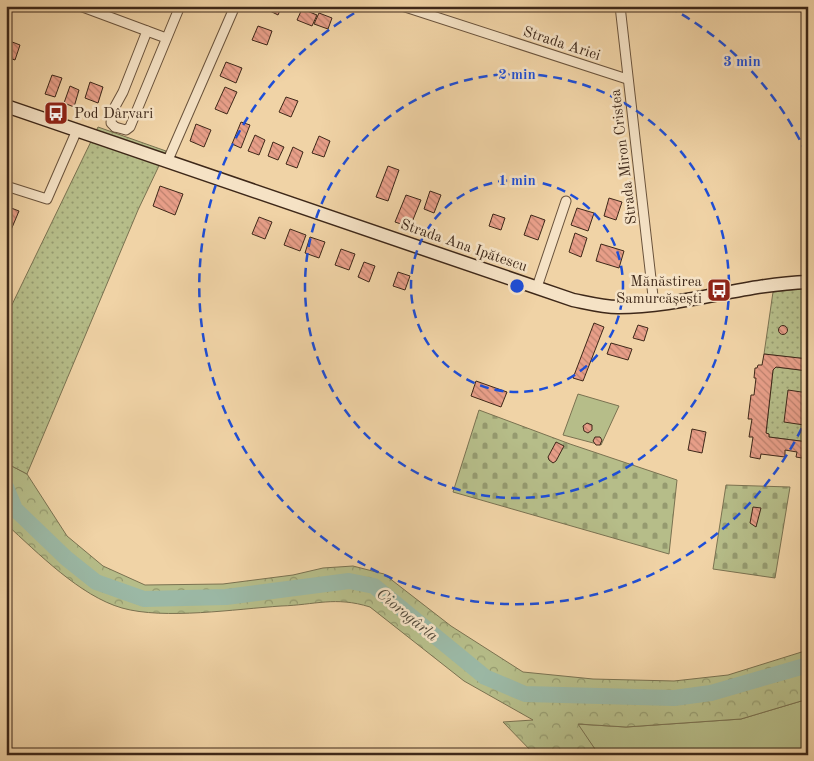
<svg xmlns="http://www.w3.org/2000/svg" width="814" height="761" font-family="'Old Standard TT',serif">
<defs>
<pattern id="forest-crowns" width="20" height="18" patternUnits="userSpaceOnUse" patternTransform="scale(1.25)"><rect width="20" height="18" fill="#b6bd89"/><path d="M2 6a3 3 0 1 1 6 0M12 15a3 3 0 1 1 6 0" fill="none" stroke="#959a6f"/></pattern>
<pattern id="cemetery-stones" width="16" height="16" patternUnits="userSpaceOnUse" patternTransform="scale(1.25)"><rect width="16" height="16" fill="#b6bd89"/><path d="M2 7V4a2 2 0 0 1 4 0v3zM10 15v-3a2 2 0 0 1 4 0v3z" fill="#959a6f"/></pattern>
<pattern id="garden-dots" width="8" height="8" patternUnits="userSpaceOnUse" patternTransform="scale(1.25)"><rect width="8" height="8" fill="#b6bd89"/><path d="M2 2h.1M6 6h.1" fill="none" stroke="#959a6f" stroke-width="1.8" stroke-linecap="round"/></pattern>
<pattern id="building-back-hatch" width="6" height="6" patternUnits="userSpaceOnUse" patternTransform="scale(1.25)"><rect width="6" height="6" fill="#e79e88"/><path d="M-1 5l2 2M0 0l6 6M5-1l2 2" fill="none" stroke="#bd816e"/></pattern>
</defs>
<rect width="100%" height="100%" fill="#f0d3a6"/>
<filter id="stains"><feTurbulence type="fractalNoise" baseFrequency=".004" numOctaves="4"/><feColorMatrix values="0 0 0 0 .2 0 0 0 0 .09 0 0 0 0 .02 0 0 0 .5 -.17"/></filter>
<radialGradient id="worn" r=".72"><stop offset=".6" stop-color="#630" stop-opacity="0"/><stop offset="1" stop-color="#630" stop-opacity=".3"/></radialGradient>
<g fill="#b6bd89" stroke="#7a7251">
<path d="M 578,394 L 619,406 L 601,445 L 563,435 Z"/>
<path d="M 808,699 L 808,755 L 599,755 L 577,724 L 626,727 L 741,719 Z"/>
</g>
<path fill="url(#forest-crowns)" stroke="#7a7251" d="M 6,463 L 27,474 L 67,536 L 103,566 L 145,585 L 223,584 L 293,575 L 323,568 L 353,566 L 384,574 L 451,626 L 523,672 L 593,679 L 674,681 L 728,675 L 808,650 L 808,699 L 741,719 L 626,727 L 578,724 L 599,755 L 535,755 L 503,722 L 533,720 L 464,681 L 370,607 C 335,596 315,605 281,606 C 236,609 164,620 122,608 C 80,596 38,553 6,524 Z"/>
<g fill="url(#cemetery-stones)" stroke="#7a7251">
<path d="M 479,410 L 570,444 L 677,480 L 669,554 L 453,492 Z"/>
<path d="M 726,485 L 790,487 L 775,578 L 713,569 Z"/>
</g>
<g fill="url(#garden-dots)" stroke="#7a7251">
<path d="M 98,127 L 166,151 L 138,210 L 27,474 L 6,463 L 6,317 Z"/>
<path d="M 808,288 L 808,359 L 764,354 L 773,292 Z"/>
<path d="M 776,367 L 808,371 L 808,442 L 769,437 L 769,434 L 766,433 L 773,370 Z"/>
</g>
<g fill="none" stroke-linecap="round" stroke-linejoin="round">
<path stroke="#9bb8a5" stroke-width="16" d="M 6,487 L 15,509 L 66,558 L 96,582 L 144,599 L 226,597 L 349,581 L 374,586 L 485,677 L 525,694 L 674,698 L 711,693 L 808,665"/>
</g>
<g fill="url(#building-back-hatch)" stroke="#3e2819">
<path d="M 267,6 L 282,6 L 278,15 L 266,9 Z"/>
<path d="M 302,9 L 317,15 L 312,26 L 297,20 Z"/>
<path d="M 319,13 L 332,18 L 328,29 L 314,24 Z"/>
<path d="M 258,26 L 272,31 L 267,45 L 252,40 Z"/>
<path d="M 7,40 L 20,45 L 15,60 L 6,57 Z"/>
<path d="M 226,62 L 242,68 L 236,83 L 220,76 Z"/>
<path d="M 52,75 L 62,78 L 55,97 L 45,94 Z"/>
<path d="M 90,82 L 103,87 L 98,103 L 85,98 Z"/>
<path d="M 70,86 L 79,90 L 74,107 L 64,103 Z"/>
<path d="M 225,87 L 237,92 L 227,114 L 215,109 Z"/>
<path d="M 286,97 L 298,101 L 291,117 L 279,112 Z"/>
<path d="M 241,122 L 250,125 L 241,148 L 232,144 Z"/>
<path d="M 196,124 L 211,130 L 204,147 L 190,141 Z"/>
<path d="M 255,135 L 265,140 L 259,155 L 248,151 Z"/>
<path d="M 319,136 L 330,141 L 324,157 L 312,153 Z"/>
<path d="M 273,142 L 284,147 L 278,160 L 268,156 Z"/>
<path d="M 293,147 L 303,152 L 297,168 L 286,164 Z"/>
<path d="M 388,166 L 399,170 L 388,201 L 376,197 Z"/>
<path d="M 160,186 L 183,194 L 175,215 L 153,206 Z"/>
<path d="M 430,191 L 441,195 L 434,213 L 424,209 Z"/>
<path d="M 406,195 L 421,200 L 410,227 L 395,222 Z"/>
<path d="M 609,198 L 622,202 L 616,220 L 604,216 Z"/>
<path d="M 6,206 L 19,211 L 11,230 L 6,228 Z"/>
<path d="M 577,208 L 594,213 L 588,231 L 571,225 Z"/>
<path d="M 493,214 L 505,218 L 501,230 L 489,226 Z"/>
<path d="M 531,215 L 545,220 L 538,240 L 524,235 Z"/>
<path d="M 259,217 L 272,222 L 265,239 L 252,234 Z"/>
<path d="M 290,229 L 306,235 L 300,251 L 284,245 Z"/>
<path d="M 575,233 L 587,238 L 581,257 L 569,252 Z"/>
<path d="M 310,237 L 325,242 L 319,258 L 305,253 Z"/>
<path d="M 601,244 L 624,251 L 619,268 L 596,261 Z"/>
<path d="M 341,249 L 355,254 L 349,270 L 335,265 Z"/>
<path d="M 364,262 L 375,266 L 369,282 L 358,277 Z"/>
<path d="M 398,272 L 410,276 L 405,290 L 393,286 Z"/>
<path d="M 594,323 L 604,327 L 583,381 L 573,378 Z"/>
<path d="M 638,325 L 648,328 L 644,341 L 633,338 Z"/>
<circle cx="783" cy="330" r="4.5"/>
<path d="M 611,343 L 632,349 L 628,360 L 607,354 Z"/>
<path d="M 764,354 L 808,359 L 808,371 L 776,367 L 773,370 L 766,433 L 769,434 L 769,437 L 808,442 L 808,459 L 796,457 L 797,452 L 785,450 L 785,457 L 761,454 L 760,459 L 750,457 L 753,437 L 749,437 L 752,419 L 748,419 L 751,395 L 754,395 L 756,378 L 754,378 L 755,368 L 757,368 L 758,365 L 762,365 Z"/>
<path d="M 476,381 L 507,392 L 501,407 L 471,396 Z"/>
<path d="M 788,390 L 808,393 L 804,425 L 784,422 Z"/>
<path d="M 587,423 L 592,425 L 592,430 L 588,433 L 584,431 L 583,426 Z"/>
<path d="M 692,429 L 706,432 L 702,453 L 688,450 Z"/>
<path d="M 595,437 L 600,437 L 602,440 L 600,445 L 596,445 L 593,441 Z"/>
<path d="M 556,442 L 564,446 L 556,461 L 553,463 L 549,460 L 548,457 Z"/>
<path d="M 753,507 L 761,508 L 756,527 L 750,523 Z"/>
</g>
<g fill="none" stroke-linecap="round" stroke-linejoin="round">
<g stroke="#6a533c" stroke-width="11">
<g id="street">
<path d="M 80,6 L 166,38"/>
<path d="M 402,6 L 627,79"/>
<path d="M 620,6 L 654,305"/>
<path d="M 115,127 L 126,130 L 130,127 L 180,6"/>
<path d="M 115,127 L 111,123 L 112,112 L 123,92 L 147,31"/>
<path d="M 168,160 L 235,6"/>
<path d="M 6,186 L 47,199 L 77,130"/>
<path d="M 537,287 L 566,201"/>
</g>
</g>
<g stroke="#3e2819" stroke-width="15">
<path id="secondary" d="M 6,106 L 573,300 C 588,303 603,307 618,307 C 682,307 744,284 808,282"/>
</g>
<use href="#street" stroke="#f5e2c5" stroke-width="9"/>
<use href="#secondary" stroke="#f5e2c5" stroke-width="12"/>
</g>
<g fill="none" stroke="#1d4ed8" stroke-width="2.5" stroke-dasharray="9 6">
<circle cx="517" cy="286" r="106"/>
<circle cx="517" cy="286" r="212"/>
<path d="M808 415A318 318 0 1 1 365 7M669 7A318 318 0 0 1 808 157"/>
</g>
<defs>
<g id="bus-square" transform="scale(1.25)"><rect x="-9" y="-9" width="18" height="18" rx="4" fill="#8f2418" stroke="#f5e2c5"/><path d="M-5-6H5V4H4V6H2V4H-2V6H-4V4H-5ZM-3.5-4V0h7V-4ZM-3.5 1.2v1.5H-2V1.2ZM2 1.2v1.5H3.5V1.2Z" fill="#fff"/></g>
</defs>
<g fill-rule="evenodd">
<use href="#bus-square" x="56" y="113"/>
<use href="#bus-square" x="719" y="290"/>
</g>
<g text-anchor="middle" stroke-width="5" stroke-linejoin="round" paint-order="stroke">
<g font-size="15" fill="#3e2819" stroke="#f5e2c5">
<text transform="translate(562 43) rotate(18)" y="5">Strada Ariei</text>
<text transform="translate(623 157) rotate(-97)" y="5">Strada Miron Cristea</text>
<text transform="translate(464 245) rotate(19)" y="5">Strada Ana Ipătescu</text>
</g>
<g font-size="15" fill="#3e2819" stroke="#f5e2c5" text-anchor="start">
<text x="74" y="118">Pod Dârvari</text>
<text x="702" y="286" text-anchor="end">Mănăstirea<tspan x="702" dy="17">Samurcășești</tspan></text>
</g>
<g font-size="16" font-style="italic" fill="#554c3c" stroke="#f5e2c5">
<text transform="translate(408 614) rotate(39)" y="6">Ciorogârla</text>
</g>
</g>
<circle cx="517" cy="286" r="8" fill="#1d4ed8" stroke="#f5e2c5" stroke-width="2.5"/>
<g font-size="15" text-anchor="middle" font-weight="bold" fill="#1d4ed8" stroke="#f5e2c5" stroke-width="5" stroke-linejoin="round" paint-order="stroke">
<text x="742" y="66">3 min</text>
<text x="517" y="79">2 min</text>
<text x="517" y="185">1 min</text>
</g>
<rect width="814" height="761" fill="none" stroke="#f0d3a6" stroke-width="25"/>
<rect x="8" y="8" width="799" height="746" fill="none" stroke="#3e2819" stroke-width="2.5"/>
<rect x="12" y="12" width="789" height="736" fill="none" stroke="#3e2819"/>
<rect width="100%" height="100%" filter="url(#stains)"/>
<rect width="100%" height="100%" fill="url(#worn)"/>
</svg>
